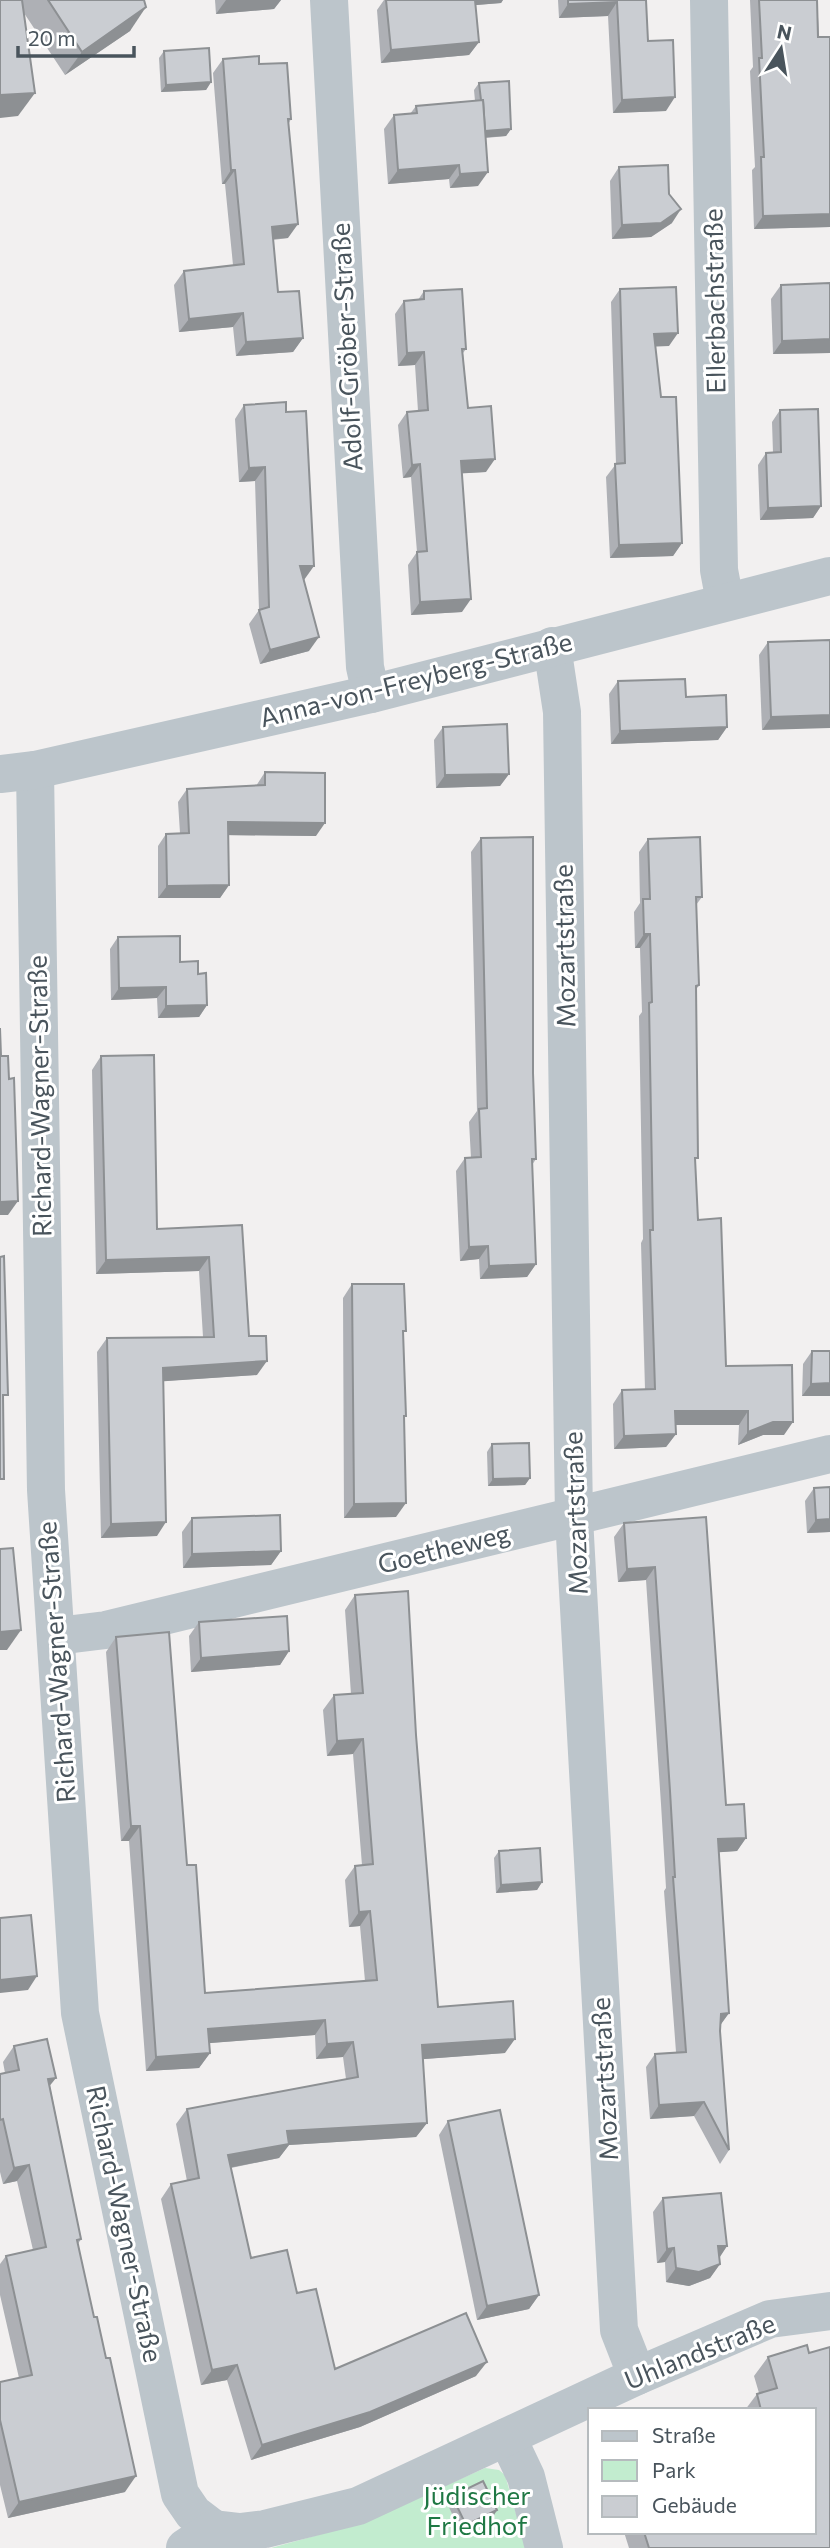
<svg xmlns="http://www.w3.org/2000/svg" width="830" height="2548" font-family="Commissioner,sans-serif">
<rect width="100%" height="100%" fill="#f2f0f0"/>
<path fill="#c2eccf" d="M 485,2468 L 499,2470 L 505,2475 L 526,2548 L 271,2548 L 361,2523 Z"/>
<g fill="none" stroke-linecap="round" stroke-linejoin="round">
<g stroke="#bcc5cb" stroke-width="38">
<path d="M 329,0 L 365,667 L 371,694"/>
<path d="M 709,0 L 719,570 L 725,602"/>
<path d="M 552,646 L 562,712 L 574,1518 L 619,2330 L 637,2376"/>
<path d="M 35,770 L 46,1490 L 80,2013 L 180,2494 L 193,2513 L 214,2529"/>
<path d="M 0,774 L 35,770 L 371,694 L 830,576"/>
<path d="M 57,1636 L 106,1630 L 830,1454"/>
<path d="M 507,2437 L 526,2477 L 544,2548"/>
<path d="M 185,2548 L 214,2529 L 240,2532 L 265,2529 L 358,2506 L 637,2376 L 770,2319 L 830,2311"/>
</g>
</g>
<g fill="#aeb0b5">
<path d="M 0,0 L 144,0 L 130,31 L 65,75 L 24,13 L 18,116 Z"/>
<path d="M 215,0 L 281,0 L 274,9 L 216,14 Z"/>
<path d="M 384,0 L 503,0 L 501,3 L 475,5 L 479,42 L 469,55 L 381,63 L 377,10 Z"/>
<path d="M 558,0 L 646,0 L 648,41 L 666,111 L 613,113 L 608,16 L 559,18 Z"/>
<path d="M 750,0 L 817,0 L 830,227 L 754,229 L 752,170 L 755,167 L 750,71 L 753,67 Z"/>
<path d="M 164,51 L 211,82 L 206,90 L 161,92 L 159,58 Z"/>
<path d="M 223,59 L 259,64 L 291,119 L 289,123 L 288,238 L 273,240 L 278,292 L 303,338 L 293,352 L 236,356 L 233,327 L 179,332 L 174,285 L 184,271 L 233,265 L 225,184 L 222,184 L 213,73 Z"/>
<path d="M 479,83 L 511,129 L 506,136 L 486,138 L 478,186 L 450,188 L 449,179 L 388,184 L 384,129 L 394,115 L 410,114 L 416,106 L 475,101 L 474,90 Z"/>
<path d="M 619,167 L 669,194 L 672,223 L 651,237 L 612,239 L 610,181 Z"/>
<path d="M 830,283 L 830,353 L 773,354 L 771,299 L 781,285 Z"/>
<path d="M 620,289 L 669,346 L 655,346 L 661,397 L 682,543 L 673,556 L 610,558 L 606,477 L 616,464 L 611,302 Z"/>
<path d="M 424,291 L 466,349 L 463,353 L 468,408 L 486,472 L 462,473 L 462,612 L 411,615 L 408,565 L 417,552 L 411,477 L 403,478 L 398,425 L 407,412 L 418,411 L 415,365 L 398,366 L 395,314 L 404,301 L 418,300 Z"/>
<path d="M 244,405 L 304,580 L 309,651 L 260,664 L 249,624 L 259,610 L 255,481 L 239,482 L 235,419 Z"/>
<path d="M 780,410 L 821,506 L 813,518 L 760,520 L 758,465 L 766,453 L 773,453 L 772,422 Z"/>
<path d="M 830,640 L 762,730 L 759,655 L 768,642 Z"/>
<path d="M 618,681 L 686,697 L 727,727 L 718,740 L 611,744 L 609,694 Z"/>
<path d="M 443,727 L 509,774 L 500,786 L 436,788 L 434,740 Z"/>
<path d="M 265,772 L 316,836 L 228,835 L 229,885 L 220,898 L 158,898 L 158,846 L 166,834 L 180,833 L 178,802 L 187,789 L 256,786 Z"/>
<path d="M 481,838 L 533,1073 L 536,1159 L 532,1165 L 536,1264 L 527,1277 L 480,1279 L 479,1259 L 460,1261 L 456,1171 L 465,1158 L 471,1158 L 469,1122 L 477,1111 L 471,852 Z"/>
<path d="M 648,839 L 702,897 L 696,905 L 699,985 L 696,990 L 695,1162 L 698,1220 L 726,1366 L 784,1435 L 763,1435 L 738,1445 L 739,1425 L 675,1425 L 676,1434 L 666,1447 L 614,1449 L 613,1404 L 622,1390 L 645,1389 L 641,1243 L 643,1239 L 639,1016 L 642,1012 L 640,948 L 635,948 L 634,912 L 640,903 L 639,852 Z"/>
<path d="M 118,937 L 180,962 L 207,1005 L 199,1017 L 158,1018 L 157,998 L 111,1000 L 110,949 Z"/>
<path d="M 101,1056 L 157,1229 L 242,1225 L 249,1336 L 257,1375 L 163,1381 L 157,1536 L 101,1538 L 97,1352 L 107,1338 L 203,1337 L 199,1271 L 96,1274 L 92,1070 Z"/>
<path d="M 352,1284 L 403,1335 L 406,1416 L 404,1418 L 396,1517 L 344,1518 L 343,1298 Z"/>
<path d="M 812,1351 L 830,1396 L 802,1396 L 803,1364 Z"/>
<path d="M 492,1444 L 530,1478 L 525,1485 L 488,1486 L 487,1452 Z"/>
<path d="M 814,1488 L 830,1532 L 807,1533 L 805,1501 Z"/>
<path d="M 706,1517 L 726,1805 L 746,1838 L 737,1851 L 719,1852 L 729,2013 L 720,2025 L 720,2031 L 729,2150 L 720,2164 L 694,2116 L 650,2119 L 646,2067 L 655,2054 L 676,2052 L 664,1891 L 666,1888 L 661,1804 L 646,1580 L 618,1582 L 614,1537 L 624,1523 Z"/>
<path d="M 192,1518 L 281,1551 L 271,1565 L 183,1568 L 182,1532 Z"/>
<path d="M 355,1595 L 416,1735 L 438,2007 L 505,2053 L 423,2059 L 427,2123 L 416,2137 L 289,2145 L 279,2158 L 231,2168 L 251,2258 L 297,2293 L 335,2369 L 476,2376 L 360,2427 L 251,2460 L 227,2380 L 201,2385 L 161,2199 L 171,2184 L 187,2181 L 176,2124 L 187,2109 L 346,2079 L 343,2057 L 316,2059 L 315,2035 L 209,2043 L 210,2053 L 199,2068 L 146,2071 L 129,1841 L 121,1841 L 106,1652 L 116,1637 L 187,1865 L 205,1993 L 365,1981 L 360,1926 L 349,1927 L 345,1880 L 355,1866 L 362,1865 L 353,1754 L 327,1756 L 323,1710 L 334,1695 L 351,1694 L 345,1610 Z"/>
<path d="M 199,1622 L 289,1651 L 280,1665 L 191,1672 L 189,1636 Z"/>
<path d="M 499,1851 L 542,1882 L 537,1890 L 496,1893 L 494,1858 Z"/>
<path d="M 14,2046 L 50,2086 L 81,2239 L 78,2244 L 125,2492 L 8,2518 L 0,2485 L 0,2382 L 19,2378 L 0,2295 L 0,2264 L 6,2256 L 33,2250 L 17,2181 L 3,2184 L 0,2172 L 0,2074 L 5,2073 L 3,2062 Z"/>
<path d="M 448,2121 L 539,2295 L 529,2309 L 477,2320 L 439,2135 Z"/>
<path d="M 663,2198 L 727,2246 L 719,2257 L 720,2264 L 710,2278 L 689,2286 L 666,2282 L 665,2262 L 657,2263 L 653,2212 Z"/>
<path d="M 809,2353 L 830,2548 L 629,2548 L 624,2532 L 814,2532 L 814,2410 L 745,2410 L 757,2394 L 759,2393 L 754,2376 L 768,2357 Z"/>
<path d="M 452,2496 L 497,2510 L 492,2518 L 461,2533 L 447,2503 Z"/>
</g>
<g fill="#8d9093">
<path d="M 226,0 L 281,0 L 274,9 L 216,14 Z"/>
<path d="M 469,0 L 503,0 L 501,3 L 465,6 Z"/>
<path d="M 617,2 L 608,16 L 559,18 L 568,4 Z"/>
<path d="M 146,7 L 130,31 L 65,75 L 82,52 Z"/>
<path d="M 479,42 L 469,55 L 381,63 L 391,50 Z"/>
<path d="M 211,82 L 206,90 L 161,92 L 166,85 Z"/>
<path d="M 35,93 L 18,116 L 0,118 L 0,95 Z"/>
<path d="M 675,97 L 666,111 L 613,113 L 622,100 Z"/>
<path d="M 511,129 L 506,136 L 477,138 L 482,131 Z"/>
<path d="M 459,165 L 449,179 L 388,184 L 398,170 Z"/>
<path d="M 231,170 L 235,170 L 225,184 L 222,184 Z"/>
<path d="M 488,172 L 478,186 L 450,188 L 460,174 Z"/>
<path d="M 681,209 L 672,223 L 651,237 L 612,239 L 622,225 Z"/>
<path d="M 830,214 L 830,227 L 754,229 L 763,216 Z"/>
<path d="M 298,224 L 288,238 L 262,240 L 272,227 Z"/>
<path d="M 243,313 L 233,327 L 179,332 L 189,319 Z"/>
<path d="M 678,333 L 669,346 L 645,347 L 654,334 Z"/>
<path d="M 303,338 L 293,352 L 236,356 L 246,342 Z"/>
<path d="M 830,339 L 830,353 L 773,354 L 782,341 Z"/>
<path d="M 424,352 L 415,365 L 398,366 L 407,353 Z"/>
<path d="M 495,459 L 486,472 L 452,474 L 461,461 Z"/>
<path d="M 420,464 L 411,477 L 403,478 L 412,465 Z"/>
<path d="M 265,467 L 255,481 L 239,482 L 249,468 Z"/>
<path d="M 821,506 L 813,518 L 760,520 L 768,508 Z"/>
<path d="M 682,543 L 673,556 L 610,558 L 619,545 Z"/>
<path d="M 300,566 L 314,566 L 304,580 Z"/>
<path d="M 471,599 L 462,612 L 411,615 L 420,602 Z"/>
<path d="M 319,637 L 309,651 L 260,664 L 270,650 Z"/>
<path d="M 830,715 L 830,728 L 762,730 L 771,717 Z"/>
<path d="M 727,727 L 718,740 L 611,744 L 620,731 Z"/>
<path d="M 509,774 L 500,786 L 436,788 L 445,775 Z"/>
<path d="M 228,822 L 325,823 L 316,836 L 219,835 Z"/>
<path d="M 229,885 L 220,898 L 158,898 L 167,886 Z"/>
<path d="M 644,934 L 650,934 L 640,948 L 635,948 Z"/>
<path d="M 166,987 L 157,998 L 111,1000 L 119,988 Z"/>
<path d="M 207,1005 L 199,1017 L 158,1018 L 166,1006 Z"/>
<path d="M 18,1201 L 8,1215 L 0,1215 L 0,1202 Z"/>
<path d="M 488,1246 L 479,1259 L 460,1261 L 469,1247 Z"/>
<path d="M 209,1257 L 199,1271 L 96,1274 L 106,1260 Z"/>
<path d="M 536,1264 L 527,1277 L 480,1279 L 489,1266 Z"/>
<path d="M 267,1361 L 257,1375 L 153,1382 L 163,1368 Z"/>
<path d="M 830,1383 L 830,1396 L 802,1396 L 811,1384 Z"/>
<path d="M 675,1411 L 748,1411 L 739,1425 L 665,1425 Z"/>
<path d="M 773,1422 L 793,1422 L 784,1435 L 763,1435 L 738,1445 L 748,1432 Z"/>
<path d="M 676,1434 L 666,1447 L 614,1449 L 624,1436 Z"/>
<path d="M 530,1478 L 525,1485 L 488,1486 L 493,1479 Z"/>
<path d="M 406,1503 L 396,1517 L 344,1518 L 354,1504 Z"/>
<path d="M 830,1519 L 830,1532 L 807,1533 L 816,1520 Z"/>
<path d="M 166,1522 L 157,1536 L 101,1538 L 111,1524 Z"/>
<path d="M 281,1551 L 271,1565 L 183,1568 L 192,1554 Z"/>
<path d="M 655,1567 L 646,1580 L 618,1582 L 627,1569 Z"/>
<path d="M 21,1630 L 7,1650 L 0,1650 L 0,1632 Z"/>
<path d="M 289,1651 L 280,1665 L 191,1672 L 201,1658 Z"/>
<path d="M 363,1739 L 353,1754 L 327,1756 L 337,1741 Z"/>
<path d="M 131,1826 L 140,1826 L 129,1841 L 121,1841 Z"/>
<path d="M 746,1838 L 737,1851 L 709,1853 L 718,1839 Z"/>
<path d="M 542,1882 L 537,1890 L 496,1893 L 501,1885 Z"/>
<path d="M 370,1911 L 360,1926 L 349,1927 L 359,1912 Z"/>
<path d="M 37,1976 L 28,1990 L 0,1993 L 0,1980 Z"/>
<path d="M 729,2013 L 719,2027 L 721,2014 Z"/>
<path d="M 325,2020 L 315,2035 L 198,2044 L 208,2029 Z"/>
<path d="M 515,2039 L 505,2053 L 412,2060 L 422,2045 Z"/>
<path d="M 353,2042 L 343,2057 L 316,2059 L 327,2044 Z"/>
<path d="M 210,2053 L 199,2068 L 146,2071 L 156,2057 Z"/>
<path d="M 56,2078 L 44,2093 L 48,2079 Z"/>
<path d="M 704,2102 L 694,2116 L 650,2119 L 659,2105 Z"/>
<path d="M 427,2123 L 416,2137 L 289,2145 L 279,2158 L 218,2170 L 228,2155 L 287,2131 Z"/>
<path d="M 29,2165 L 17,2181 L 3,2184 L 14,2168 Z"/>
<path d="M 718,2246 L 727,2246 L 718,2260 Z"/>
<path d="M 674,2248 L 665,2262 L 657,2263 L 667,2249 Z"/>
<path d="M 720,2264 L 710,2278 L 689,2286 L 666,2282 L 676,2268 Z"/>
<path d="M 539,2295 L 529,2309 L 477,2320 L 487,2306 Z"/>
<path d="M 487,2362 L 476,2376 L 360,2427 L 251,2460 L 262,2445 Z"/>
<path d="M 237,2365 L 227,2380 L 201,2385 L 212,2370 Z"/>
<path d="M 136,2476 L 125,2492 L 8,2518 L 19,2502 Z"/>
<path d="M 497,2510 L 492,2518 L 461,2533 L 466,2525 Z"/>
</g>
<g fill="#cacdd2" stroke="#8d9093" stroke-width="2">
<path d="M 0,0 L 22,0 L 35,93 L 0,95 Z"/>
<path d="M 48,0 L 144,0 L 146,7 L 82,52 Z"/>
<path d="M 386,0 L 475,0 L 479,42 L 391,50 Z"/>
<path d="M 568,0 L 646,0 L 648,41 L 673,40 L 675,97 L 622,100 L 617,2 L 568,4 Z"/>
<path d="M 759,0 L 817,0 L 818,37 L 830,37 L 830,214 L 763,216 L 761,157 L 764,157 L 759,58 L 762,58 Z"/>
<path d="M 209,48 L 211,82 L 166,85 L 164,51 Z"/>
<path d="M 259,56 L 259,64 L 287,63 L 291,119 L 288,119 L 298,224 L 272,227 L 278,292 L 299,291 L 303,338 L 246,342 L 243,313 L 189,319 L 184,271 L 244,264 L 235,170 L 231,170 L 223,59 Z"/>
<path d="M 509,81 L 511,129 L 485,131 L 483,100 L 481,100 L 479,83 Z"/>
<path d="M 483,100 L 488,172 L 460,174 L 459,165 L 398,170 L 394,115 L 417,113 L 416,106 Z"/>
<path d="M 668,165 L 669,194 L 681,209 L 661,223 L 622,225 L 619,167 Z"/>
<path d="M 830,283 L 830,339 L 782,341 L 781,285 Z"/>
<path d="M 676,287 L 678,333 L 654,334 L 661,397 L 676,397 L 682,543 L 619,545 L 615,464 L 625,463 L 620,289 Z"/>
<path d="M 462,289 L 466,349 L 462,349 L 468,408 L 491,406 L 495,459 L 461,461 L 471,599 L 420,602 L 417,552 L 427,551 L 420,464 L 412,465 L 407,412 L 428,410 L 424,352 L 407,353 L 404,301 L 424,299 L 424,291 Z"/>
<path d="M 286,402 L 286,412 L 306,411 L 314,566 L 300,566 L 319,637 L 270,650 L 259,610 L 269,607 L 265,467 L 249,468 L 244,405 Z"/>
<path d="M 818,409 L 821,506 L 768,508 L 766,453 L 781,452 L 780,410 Z"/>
<path d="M 830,640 L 830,715 L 771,717 L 768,642 Z"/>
<path d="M 685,679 L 686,697 L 726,695 L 727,727 L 620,731 L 618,681 Z"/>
<path d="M 507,724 L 509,774 L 445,775 L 443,727 Z"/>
<path d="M 265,772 L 325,773 L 325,823 L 228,822 L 229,885 L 167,886 L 166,834 L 189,833 L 187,789 L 265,785 Z"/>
<path d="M 533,837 L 533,1073 L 536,1159 L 532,1159 L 536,1264 L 489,1266 L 488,1246 L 469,1247 L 465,1158 L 481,1157 L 479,1109 L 487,1108 L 481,838 Z"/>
<path d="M 700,837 L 702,897 L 696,897 L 699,985 L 696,986 L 698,1158 L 695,1158 L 698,1220 L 721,1218 L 726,1366 L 792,1365 L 793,1422 L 773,1422 L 748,1432 L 748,1411 L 675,1411 L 676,1434 L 624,1436 L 622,1390 L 655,1389 L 650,1230 L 653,1230 L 649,1003 L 652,1002 L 650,934 L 644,934 L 643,899 L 650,899 L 648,839 Z"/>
<path d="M 180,936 L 180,962 L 198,961 L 198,974 L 206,973 L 207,1005 L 166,1006 L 166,987 L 119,988 L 118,937 Z"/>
<path d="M 0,1028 L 1,1056 L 8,1056 L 9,1079 L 14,1078 L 18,1201 L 0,1202 Z"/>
<path d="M 154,1055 L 157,1229 L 242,1225 L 249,1336 L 266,1336 L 267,1361 L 163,1368 L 166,1522 L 111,1524 L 107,1338 L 214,1337 L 209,1257 L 106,1260 L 101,1056 Z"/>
<path d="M 4,1256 L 8,1395 L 3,1395 L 4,1479 L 0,1479 L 0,1257 Z"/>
<path d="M 352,1284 L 404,1284 L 406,1331 L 403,1331 L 406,1416 L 404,1416 L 406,1503 L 354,1504 Z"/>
<path d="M 812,1351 L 830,1351 L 830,1383 L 811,1384 Z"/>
<path d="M 529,1443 L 530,1478 L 493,1479 L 492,1444 Z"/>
<path d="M 830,1487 L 830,1519 L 816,1520 L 814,1488 Z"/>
<path d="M 280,1515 L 281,1551 L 192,1554 L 192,1518 Z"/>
<path d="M 706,1517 L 726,1805 L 744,1804 L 746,1838 L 718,1839 L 729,2013 L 721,2014 L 720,2031 L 729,2150 L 704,2102 L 659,2105 L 655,2054 L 686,2052 L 673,1877 L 675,1877 L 670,1791 L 655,1567 L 627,1569 L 624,1523 Z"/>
<path d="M 13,1548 L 21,1630 L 0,1632 L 0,1549 Z"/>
<path d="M 408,1591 L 416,1735 L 438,2007 L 513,2001 L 515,2039 L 422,2045 L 427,2123 L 287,2131 L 289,2144 L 228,2155 L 251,2258 L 287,2250 L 297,2293 L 316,2289 L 335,2369 L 466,2313 L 487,2362 L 370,2412 L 262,2445 L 237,2365 L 212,2370 L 171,2184 L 199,2178 L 187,2109 L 358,2077 L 353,2042 L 327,2044 L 325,2020 L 208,2029 L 210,2053 L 156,2057 L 140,1826 L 131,1826 L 116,1637 L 169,1632 L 187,1865 L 196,1865 L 205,1993 L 377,1980 L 370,1911 L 359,1912 L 355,1866 L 373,1864 L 363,1739 L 337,1741 L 334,1695 L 363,1693 L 355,1595 Z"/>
<path d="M 287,1616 L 289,1651 L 201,1658 L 199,1622 Z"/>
<path d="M 540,1848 L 542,1882 L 501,1885 L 499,1851 Z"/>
<path d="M 31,1915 L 37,1976 L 0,1980 L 0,1918 Z"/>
<path d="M 47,2039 L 56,2078 L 48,2079 L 81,2239 L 77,2240 L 94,2317 L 97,2317 L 106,2358 L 110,2358 L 136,2476 L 19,2502 L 0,2420 L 0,2382 L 32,2375 L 6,2256 L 46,2247 L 29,2165 L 14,2168 L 3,2119 L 0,2120 L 0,2074 L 19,2070 L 14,2046 Z"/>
<path d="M 500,2110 L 539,2295 L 487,2306 L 448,2121 Z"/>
<path d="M 721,2193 L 727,2246 L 718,2246 L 720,2264 L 699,2272 L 676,2268 L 674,2248 L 667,2249 L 663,2198 Z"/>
<path d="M 807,2345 L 809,2353 L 830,2347 L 830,2548 L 649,2548 L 644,2532 L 814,2532 L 814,2410 L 761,2410 L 757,2394 L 777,2388 L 768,2357 Z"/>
<path d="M 483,2481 L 497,2510 L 466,2525 L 452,2496 Z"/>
</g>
<g text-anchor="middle" stroke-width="6" stroke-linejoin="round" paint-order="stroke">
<g font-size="26" fill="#49545c" stroke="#fff">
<text transform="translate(715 301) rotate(-91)" y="9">Ellerbachstraße</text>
<text transform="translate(347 347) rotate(-93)" y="9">Adolf-Gröber-Straße</text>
<text transform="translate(416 680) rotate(-14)" y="9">Anna-von-Freyberg-Straße</text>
<text transform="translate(565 946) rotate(-91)" y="9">Mozartstraße</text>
<text transform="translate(40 1096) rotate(-91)" y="9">Richard-Wagner-Straße</text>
<text transform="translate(576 1513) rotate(-92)" y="9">Mozartstraße</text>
<text transform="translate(444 1549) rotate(-14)" y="9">Goetheweg</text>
<text transform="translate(57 1662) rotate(-94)" y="9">Richard-Wagner-Straße</text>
<text transform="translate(605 2079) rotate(-93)" y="9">Mozartstraße</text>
<text transform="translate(124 2224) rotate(78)" y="9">Richard-Wagner-Straße</text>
<text transform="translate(700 2352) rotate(-22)" y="9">Uhlandstraße</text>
</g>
<g font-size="26" fill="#1f7844" stroke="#fff">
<text x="477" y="2505">Jüdischer<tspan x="477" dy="30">Friedhof</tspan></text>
</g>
</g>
<rect x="588" y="2408" width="228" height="126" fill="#ffffff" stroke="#b6bbbe" stroke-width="2"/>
<rect x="602" y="2431" width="35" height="10" fill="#bcc5cb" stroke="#b6bbbe" stroke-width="2"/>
<text x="652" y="2443" font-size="21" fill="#49545c">Straße</text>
<rect x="602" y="2460" width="35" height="21" fill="#c2eccf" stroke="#b6bbbe" stroke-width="2"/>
<text x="652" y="2478" font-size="21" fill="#49545c">Park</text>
<rect x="602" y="2496" width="35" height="21" fill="#cacdd2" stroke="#b6bbbe" stroke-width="2"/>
<text x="652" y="2513" font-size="21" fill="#49545c">Gebäude</text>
<g transform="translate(781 49) rotate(12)" stroke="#ffffff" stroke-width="5" paint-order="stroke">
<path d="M0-5L12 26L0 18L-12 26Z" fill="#49545c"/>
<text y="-10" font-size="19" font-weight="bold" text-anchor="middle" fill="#49545c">N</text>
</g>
<path d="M18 46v10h116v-10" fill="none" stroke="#49545c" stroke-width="3.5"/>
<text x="28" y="46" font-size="21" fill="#49545c" stroke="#ffffff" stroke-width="5" paint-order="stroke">20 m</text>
</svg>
